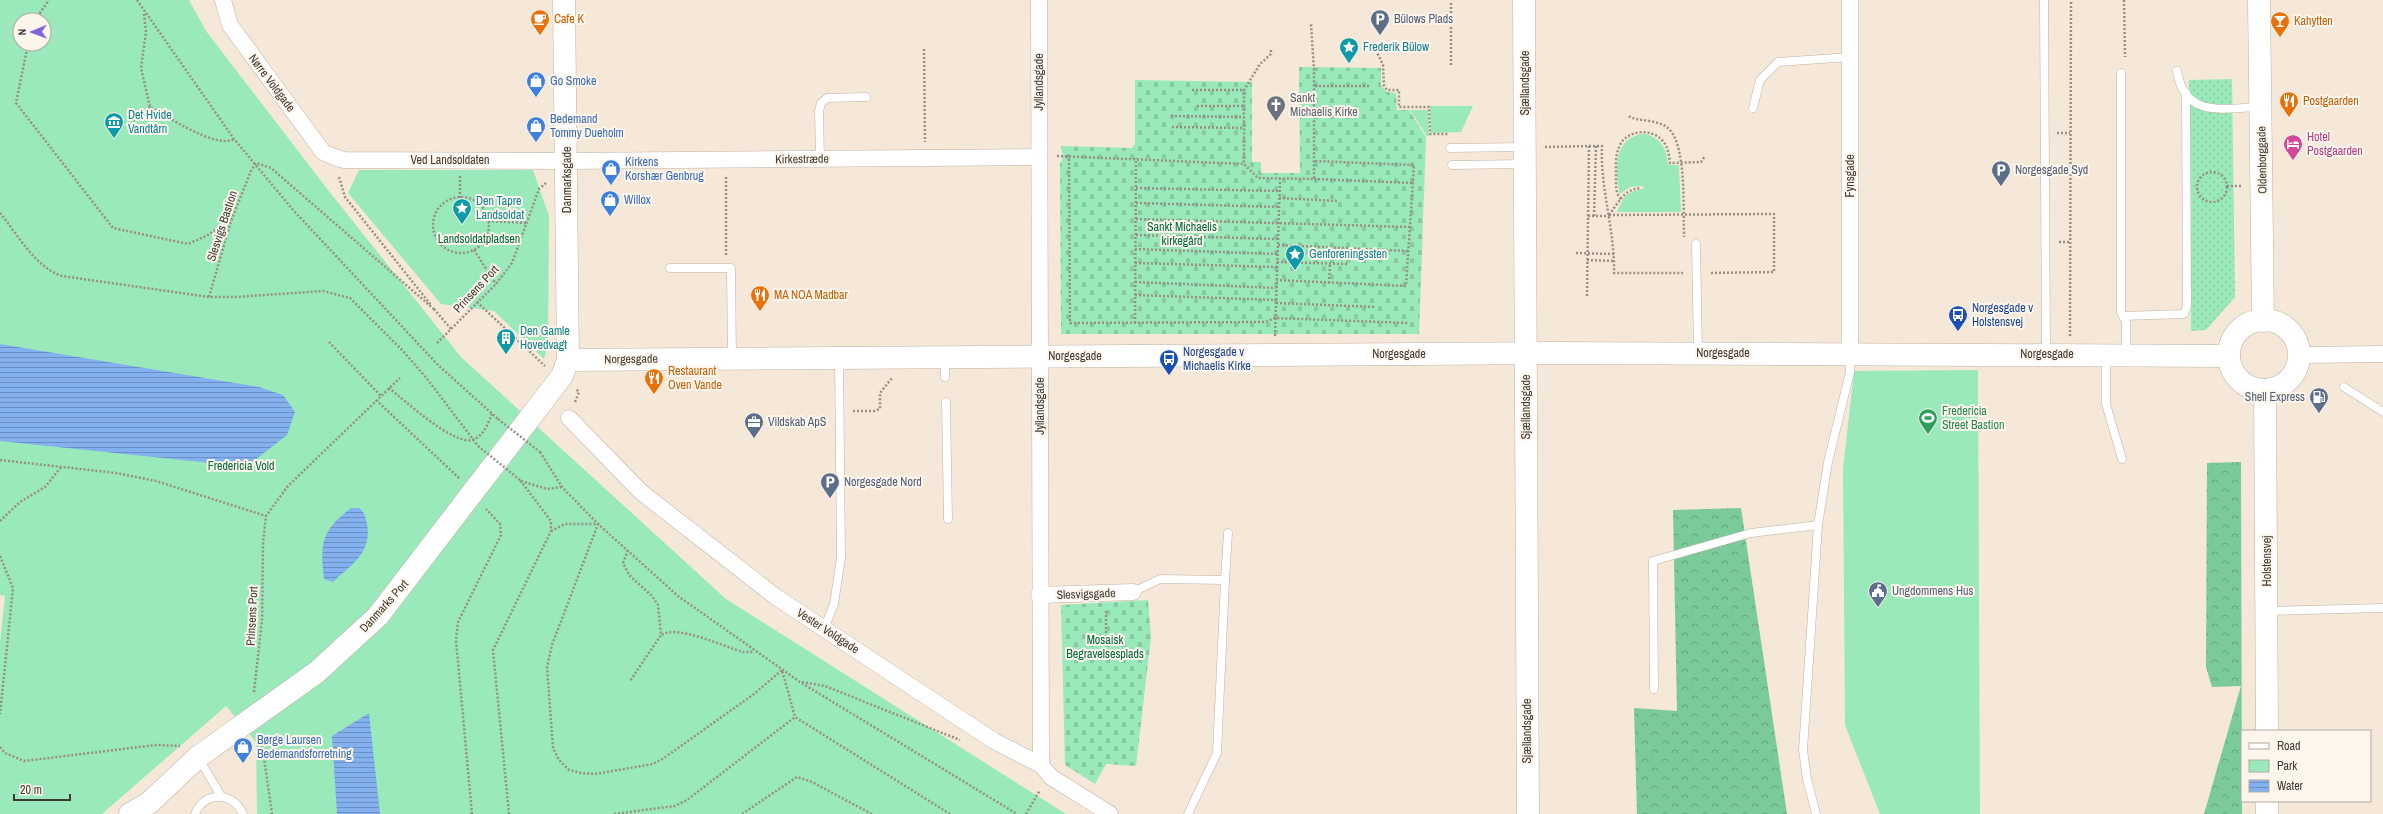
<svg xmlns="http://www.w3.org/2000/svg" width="2383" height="814" font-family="'Archivo Narrow',sans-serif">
<defs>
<pattern id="forest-crowns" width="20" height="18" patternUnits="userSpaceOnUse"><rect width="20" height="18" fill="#7aca9b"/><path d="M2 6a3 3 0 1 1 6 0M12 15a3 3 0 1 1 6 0" fill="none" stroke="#65a57f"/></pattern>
<pattern id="cemetery-stones" width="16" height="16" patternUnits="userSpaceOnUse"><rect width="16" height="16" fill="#9ae9ba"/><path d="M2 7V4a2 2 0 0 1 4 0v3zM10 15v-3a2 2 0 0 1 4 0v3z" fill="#86c9a0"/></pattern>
<pattern id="garden-dots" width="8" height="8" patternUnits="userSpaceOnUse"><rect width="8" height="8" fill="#9ae9ba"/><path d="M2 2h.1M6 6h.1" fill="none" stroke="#86c9a0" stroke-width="1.8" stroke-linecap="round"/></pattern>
<pattern id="water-rules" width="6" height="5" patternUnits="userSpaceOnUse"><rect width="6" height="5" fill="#83b0ef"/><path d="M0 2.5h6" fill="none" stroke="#6d90c2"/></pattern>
</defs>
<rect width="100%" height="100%" fill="#f5e8d8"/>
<g fill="#9ae9ba" fill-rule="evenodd">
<path d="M 0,0 L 189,0 L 206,31 L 328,190 L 461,357 L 726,599 L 1066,814 L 257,814 L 256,742 L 226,706 L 102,814 L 0,814 L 0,643 L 5,596 L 0,595 ZM 20,20 L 44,20 L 44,44 L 20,44 Z"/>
<path d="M 1430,106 L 1473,106 L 1461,132 L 1431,133 Z"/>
<path d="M 1410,110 L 1428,110 L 1429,136 L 1427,136 Z"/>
<path d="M 1645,134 C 1661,138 1667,149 1668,165 L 1679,165 L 1681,212 L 1617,212 C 1624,197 1625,192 1643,189 L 1643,186 L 1630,187 L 1620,194 C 1614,171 1614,135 1645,134 Z"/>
<path d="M 359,170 L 533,170 L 549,216 L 548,346 L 544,359 L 494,311 L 441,304 L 348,193 Z"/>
<path d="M 1978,370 L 1980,814 L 1880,814 L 1845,725 L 1843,469 L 1854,371 Z"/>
</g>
<g fill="url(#forest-crowns)">
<path d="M 2241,462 L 2242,814 L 2204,814 L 2241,686 L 2212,687 L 2206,667 L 2207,463 Z"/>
<path d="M 1741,508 L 1787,814 L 1637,814 L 1634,708 L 1677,711 L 1673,510 Z"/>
</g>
<g fill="url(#cemetery-stones)">
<path d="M 1299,67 L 1381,68 L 1381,86 L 1387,92 L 1396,93 L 1397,110 L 1409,110 L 1426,137 L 1419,334 L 1061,334 L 1060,164 C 1065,156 1062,154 1061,146 L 1132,148 L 1135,144 L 1135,80 L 1252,82 L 1252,162 L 1261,162 L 1261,173 L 1300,173 Z"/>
<path d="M 1148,600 L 1151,637 L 1136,766 L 1106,764 L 1095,784 L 1065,765 L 1061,605 Z"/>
</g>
<path fill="url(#garden-dots)" d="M 2232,79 L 2235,297 L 2206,330 L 2191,331 L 2189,80 Z"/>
<g fill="url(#water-rules)">
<path d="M 0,344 L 259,387 L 283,395 L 295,412 L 287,435 L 255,460 L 240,466 L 0,441 Z"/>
<path d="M 351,508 L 359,508 C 365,513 365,516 367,524 C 372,553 352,564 333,582 L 324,579 C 320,543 321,531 351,508 Z"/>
<path d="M 369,713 L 380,814 L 337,814 L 332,736 Z"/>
</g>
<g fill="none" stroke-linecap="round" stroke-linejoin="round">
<g stroke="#beb2a2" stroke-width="9">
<g id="lane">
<path d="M 2044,0 L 2046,354"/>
<path d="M 2177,71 C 2185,119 2223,108 2260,107"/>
<path d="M 2121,73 L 2121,312 L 2126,322 L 2126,355"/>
<path d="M 1753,108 L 1760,80 L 1778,62 L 1850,57"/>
<path d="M 1450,148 L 1523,147"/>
<path d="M 820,159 L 819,111 L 821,103 L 827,98 L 866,97"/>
<path d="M 1452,165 L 1524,164"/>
<path d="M 1696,244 L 1698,352"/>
<path d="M 670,268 L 731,268 L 732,358"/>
<path d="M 2123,316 L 2184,314 L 2187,307 L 2186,93"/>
<path d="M 2106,356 L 2106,404 L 2122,459"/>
<path d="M 945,357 L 945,377"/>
<path d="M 2344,387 L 2383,412"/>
<path d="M 946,402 L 948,519"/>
<path d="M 1225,580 L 1228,533"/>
<path d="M 1133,592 L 1160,579 L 1225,580 L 1217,753 L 1188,814"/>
<path d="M 2268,611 L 2383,608"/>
<path d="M 824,629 L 834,604 L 841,558 L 839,358"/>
<path d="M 1654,689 L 1653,561 L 1751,533 L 1818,525"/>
<path d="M 198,757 L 221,796"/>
<path d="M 195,814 C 204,791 233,791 243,814"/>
<path d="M 1816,814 L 1807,779 L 1803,750 L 1818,525 L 1828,462 L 1850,372 L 1850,356"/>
</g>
</g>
<g stroke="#beb2a2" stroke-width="17">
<g id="street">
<path d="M 223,0 L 230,25 L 323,152 L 334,157 L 344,160 L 567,161 L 1038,157"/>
<path d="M 1039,0 L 1041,765"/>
<path d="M 1850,0 L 1850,353"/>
<path d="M 2298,355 L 2383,354"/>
<path d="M 569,418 L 641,492 L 776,597 L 994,741 L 1041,765 L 1051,777 L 1110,814"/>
<path d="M 1039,595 L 1133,592"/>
</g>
</g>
<g stroke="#beb2a2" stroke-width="23">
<g id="secondary">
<path d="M 1524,0 L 1528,814"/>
<path d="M 2259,0 L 2263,321"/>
<circle cx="2264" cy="355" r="35"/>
<path d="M 568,360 L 1554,353 L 2229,356"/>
<path d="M 2265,390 L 2267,731"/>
<path d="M 2267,801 L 2267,814"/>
<path d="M 130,814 L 149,803 L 198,757 L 317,672 L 378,616 L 562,376 L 568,360 L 564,0"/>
</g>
</g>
<g stroke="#988f84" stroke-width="2.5" stroke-dasharray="2 2" stroke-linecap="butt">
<path d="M 137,0 L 234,139 L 294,211 L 437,364 L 498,419"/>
<path d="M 2124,0 L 2125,57"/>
<path d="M 1451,3 L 1451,66"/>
<path d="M 144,14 L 146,32 L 141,68 L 150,107 C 169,117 215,149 234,139"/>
<path d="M 35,20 L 49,0"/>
<path d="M 28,44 L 16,103 L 113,228 L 188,244 L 208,235 L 228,221 L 231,221"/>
<path d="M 924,49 L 925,142"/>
<path d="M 1271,50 L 1271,54 L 1260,64 L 1244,90 L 1244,164 L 1258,178 L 1314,179 L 1314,70 L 1311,24"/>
<path d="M 1376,50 L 1383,65 L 1384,86 L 1387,90 L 1399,90 L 1399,107 L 1429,107 L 1430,134 L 1448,134"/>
<path d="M 1315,86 L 1370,86"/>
<path d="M 1192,90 L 1244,90"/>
<path d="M 1197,106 L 1244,106"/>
<path d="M 1171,116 L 1244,117"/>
<path d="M 1629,116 C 1636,122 1657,118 1669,129 C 1687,147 1683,212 1684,237"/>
<path d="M 133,121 L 150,107"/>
<path d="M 1172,127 L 1244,128"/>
<path d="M 2057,133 L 2070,133"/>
<path d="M 1589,146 L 1602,146 C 1600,189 1615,230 1614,273 L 1683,273"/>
<path d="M 1545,147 L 1589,146 L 1587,297"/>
<path d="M 1069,155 L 1070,323 L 1265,322 L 1275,318 L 1408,323"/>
<path d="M 1057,156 L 1244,164"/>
<circle cx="2212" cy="187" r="15"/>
<path d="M 460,176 L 460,198"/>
<path d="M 339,177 L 345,197 L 431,305"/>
<path d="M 1314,179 L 1413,183"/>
<path d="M 2227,186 L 2242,186"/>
<path d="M 1136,188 L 1279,191"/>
<circle cx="461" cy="225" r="28"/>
<path d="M 1279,198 L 1338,201"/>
<path d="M 1621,199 C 1615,193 1616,184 1616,175 C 1616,165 1615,155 1620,145 C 1627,130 1651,128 1662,140 C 1668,146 1669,155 1670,163 L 1701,162 L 1705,156"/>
<path d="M 1136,203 L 1279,207"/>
<path d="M 0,213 C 18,235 35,267 62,276 L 209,297 L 236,297 L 323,291 L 350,298 L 403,351 L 428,380 L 478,446"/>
<path d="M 1609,215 L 1774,214 L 1774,272 L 1710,273"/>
<path d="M 1609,215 C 1619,202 1624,189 1641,188"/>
<path d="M 1588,216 L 1609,216"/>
<path d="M 1594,216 L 1596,146"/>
<path d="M 1136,219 L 1410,227"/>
<path d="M 488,221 L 526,223"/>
<path d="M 1136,235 L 1278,239"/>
<path d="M 2059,242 L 2070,242"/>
<path d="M 1278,245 L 1408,251"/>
<path d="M 1135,249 L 1277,254"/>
<path d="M 474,250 L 496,284"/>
<path d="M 1576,253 L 1614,254"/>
<path d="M 726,255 L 726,176"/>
<path d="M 1587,260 L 1615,261"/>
<path d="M 1277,262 L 1347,264"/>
<path d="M 1135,263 L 1277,267"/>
<path d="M 1276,280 L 1406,286 L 1414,165 L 1314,161"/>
<path d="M 1135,282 L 1276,288"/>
<path d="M 1329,283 L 1330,263"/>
<path d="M 1135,295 L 1276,300"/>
<path d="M 209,297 L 231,221 L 251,171 L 256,163 L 271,168 L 435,310"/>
<path d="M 477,302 L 545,366"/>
<path d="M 1276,303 L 1376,307"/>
<path d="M 434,309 L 451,329"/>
<path d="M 1135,323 L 1136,158"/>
<path d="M 1275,336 L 1280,179"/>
<path d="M 2070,336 L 2071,0"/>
<path d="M 329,342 L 381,396"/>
<path d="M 437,343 L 496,284 L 512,263 L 539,189 L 546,183"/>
<path d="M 389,388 C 404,400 453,445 472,440 C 484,436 487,425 492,414"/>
<path d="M 376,400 L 459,478"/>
<path d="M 575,402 L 579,392 L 576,389"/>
<path d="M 853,411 L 874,411 L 880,409 L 880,393 L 892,378"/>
<path d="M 540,452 L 562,487 L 598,524 L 678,596 L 800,682 L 1017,814"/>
<path d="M 0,460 L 116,473 L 156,481 L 266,516"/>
<path d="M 521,481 L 547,489 L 562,487"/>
<path d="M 0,521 L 20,502 L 45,487 L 62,466"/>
<path d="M 551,531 L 565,524 L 598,524 L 552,645 L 547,667 L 553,748 L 559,760 L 569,770 L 581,773 L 595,774 L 653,764 L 664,758 L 754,694 L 782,670 L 795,717"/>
<path d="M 628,550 L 623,563 L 629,575 L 652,596 L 658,605 L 661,635 L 630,681"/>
<path d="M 0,556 L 13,588 L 0,714"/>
<path d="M 1106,611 L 1106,638"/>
<path d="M 662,635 C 676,624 725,647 743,652 L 751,652 L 754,649"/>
<path d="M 802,682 L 825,686 L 960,740"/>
<path d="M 254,692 L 262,620 L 263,542 L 266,516 L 288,486 L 400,378"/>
<path d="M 261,737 L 272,814"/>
<path d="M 0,747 L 5,753 L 24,761 L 156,745 L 180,746"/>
<path d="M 472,814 L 456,640 L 458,622 L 501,535 L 500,524 L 486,509"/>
<path d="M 509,814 L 493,650 L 551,531 L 551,521 L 520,480"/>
<path d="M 614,814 L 675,806 L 687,800 L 795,717 L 950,814"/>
<path d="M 742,814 L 797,777 L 810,781 L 872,814"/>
<path d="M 1026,814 L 1040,790"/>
</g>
<use href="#lane" stroke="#fff" stroke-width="8"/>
<use href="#street" stroke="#fff" stroke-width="16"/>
<use href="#secondary" stroke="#fff" stroke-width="22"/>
<g stroke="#988f84" stroke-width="2.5" stroke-dasharray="2 2" stroke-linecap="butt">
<path d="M 498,419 L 540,452"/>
<path d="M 478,446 L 520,480"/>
</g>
</g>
<defs>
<g id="cafe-pin" transform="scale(1)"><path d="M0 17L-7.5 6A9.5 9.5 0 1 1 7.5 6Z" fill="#e8710a" stroke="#fef6ec"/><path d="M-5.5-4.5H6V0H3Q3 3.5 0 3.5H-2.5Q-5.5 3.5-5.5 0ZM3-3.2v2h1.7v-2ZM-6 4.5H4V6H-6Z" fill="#fff"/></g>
<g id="parking-pin" transform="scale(1)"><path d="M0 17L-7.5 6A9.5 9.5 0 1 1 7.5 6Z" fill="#5c6f8a" stroke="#fef6ec"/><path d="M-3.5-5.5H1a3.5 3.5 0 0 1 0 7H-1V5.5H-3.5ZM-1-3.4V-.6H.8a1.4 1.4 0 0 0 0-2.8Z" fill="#fff"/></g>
<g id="bar-pin" transform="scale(1)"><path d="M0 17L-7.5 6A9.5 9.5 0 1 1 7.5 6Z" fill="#e8710a" stroke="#fef6ec"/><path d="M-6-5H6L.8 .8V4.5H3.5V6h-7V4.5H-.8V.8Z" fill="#fff"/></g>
<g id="sight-pin" transform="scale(1)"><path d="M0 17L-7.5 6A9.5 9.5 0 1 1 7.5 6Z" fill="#0f9aa8" stroke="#fef6ec"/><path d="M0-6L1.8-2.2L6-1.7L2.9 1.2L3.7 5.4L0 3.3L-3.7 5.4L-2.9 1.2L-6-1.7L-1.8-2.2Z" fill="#fff"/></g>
<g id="shop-pin" transform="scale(1)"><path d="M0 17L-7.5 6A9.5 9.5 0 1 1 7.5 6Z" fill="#3f7fe0" stroke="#fef6ec"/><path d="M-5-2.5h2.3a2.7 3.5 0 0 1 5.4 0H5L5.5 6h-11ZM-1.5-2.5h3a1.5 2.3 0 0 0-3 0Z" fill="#fff"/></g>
<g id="restaurant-pin" transform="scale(1)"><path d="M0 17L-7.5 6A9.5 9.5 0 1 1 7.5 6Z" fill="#e8710a" stroke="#fef6ec"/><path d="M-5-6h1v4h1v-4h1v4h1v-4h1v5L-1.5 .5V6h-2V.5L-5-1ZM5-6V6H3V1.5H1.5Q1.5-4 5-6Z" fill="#fff"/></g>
<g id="church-pin" transform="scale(1)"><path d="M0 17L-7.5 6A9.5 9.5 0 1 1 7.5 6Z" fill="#6b7280" stroke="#fef6ec"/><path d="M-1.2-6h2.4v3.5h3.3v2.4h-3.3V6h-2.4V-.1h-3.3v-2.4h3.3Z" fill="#fff"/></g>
<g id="museum-pin" transform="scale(1)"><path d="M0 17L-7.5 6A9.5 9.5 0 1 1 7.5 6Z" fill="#0f9aa8" stroke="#fef6ec"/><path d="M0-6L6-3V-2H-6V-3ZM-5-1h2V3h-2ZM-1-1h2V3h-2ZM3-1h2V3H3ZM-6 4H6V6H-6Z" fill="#fff"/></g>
<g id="hotel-pin" transform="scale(1)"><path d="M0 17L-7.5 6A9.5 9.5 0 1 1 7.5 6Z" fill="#d1479c" stroke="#fef6ec"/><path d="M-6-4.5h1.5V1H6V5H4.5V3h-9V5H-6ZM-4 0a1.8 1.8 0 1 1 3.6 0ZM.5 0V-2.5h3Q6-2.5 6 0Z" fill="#fff"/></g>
<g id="bus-pin" transform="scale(1)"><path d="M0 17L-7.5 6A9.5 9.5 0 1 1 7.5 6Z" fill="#1a4fb4" stroke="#fef6ec"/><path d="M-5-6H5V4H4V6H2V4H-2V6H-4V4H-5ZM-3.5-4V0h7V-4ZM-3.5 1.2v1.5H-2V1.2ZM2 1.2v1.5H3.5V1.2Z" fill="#fff"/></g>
<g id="building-pin" transform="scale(1)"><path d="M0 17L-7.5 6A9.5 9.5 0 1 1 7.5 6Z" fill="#0f9aa8" stroke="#fef6ec"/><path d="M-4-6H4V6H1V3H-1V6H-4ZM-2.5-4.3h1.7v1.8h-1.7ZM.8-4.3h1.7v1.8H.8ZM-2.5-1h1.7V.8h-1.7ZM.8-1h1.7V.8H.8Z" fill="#fff"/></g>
<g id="fuel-pin" transform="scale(1)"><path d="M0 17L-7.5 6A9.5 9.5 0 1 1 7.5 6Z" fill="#5c6f8a" stroke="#fef6ec"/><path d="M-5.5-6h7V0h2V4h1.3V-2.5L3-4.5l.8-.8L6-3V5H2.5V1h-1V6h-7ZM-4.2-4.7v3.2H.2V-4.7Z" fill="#fff"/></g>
<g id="stadium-pin" transform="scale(1)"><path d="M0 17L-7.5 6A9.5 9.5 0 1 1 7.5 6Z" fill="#2e9e5b" stroke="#fef6ec"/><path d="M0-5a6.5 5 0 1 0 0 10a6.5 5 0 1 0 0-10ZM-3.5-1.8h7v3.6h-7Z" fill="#fff"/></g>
<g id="office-pin" transform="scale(1)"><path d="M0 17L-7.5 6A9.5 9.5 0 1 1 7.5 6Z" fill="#5c6f8a" stroke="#fef6ec"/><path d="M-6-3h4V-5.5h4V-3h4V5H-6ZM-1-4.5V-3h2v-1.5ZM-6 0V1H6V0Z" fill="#fff"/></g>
<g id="civic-pin" transform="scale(1)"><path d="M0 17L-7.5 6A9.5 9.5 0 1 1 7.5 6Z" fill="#5c6f8a" stroke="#fef6ec"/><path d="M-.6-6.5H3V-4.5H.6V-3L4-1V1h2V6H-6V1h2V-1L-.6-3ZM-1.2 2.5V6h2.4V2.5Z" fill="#fff"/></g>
</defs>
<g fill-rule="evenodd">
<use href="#cafe-pin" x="540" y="19"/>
<use href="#parking-pin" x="1380" y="19"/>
<use href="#bar-pin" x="2280" y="21"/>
<use href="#sight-pin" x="1349" y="47"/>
<use href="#shop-pin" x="536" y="81"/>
<use href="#restaurant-pin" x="2289" y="101"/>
<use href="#church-pin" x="1276" y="105"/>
<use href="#museum-pin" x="114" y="122"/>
<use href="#shop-pin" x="536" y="126"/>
<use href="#hotel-pin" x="2293" y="144"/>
<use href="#shop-pin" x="611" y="169"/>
<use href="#parking-pin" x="2001" y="170"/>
<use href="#shop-pin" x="610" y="200"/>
<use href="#sight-pin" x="462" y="208"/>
<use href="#sight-pin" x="1295" y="254"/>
<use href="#restaurant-pin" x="760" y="295"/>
<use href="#bus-pin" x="1958" y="315"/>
<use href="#building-pin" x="506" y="338"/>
<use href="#bus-pin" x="1169" y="359"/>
<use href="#restaurant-pin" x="654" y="378"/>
<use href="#fuel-pin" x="2319" y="397"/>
<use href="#stadium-pin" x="1928" y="418"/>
<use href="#office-pin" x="754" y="422"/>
<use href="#parking-pin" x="830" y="482"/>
<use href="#civic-pin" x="1878" y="591"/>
<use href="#shop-pin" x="243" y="747"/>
</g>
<g text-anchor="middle" stroke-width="4" stroke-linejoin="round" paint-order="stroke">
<g font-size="12" fill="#c56008" stroke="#fef6ec" text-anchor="start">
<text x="554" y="23">Cafe K</text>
<text x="2294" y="25">Kahytten</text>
<text x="2303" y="105">Postgaarden</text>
<text x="774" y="299">MA NOA Madbar</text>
<text x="668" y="375">Restaurant<tspan x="668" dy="14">Oven Vande</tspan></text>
</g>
<g font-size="12" fill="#4e5e75" stroke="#fef6ec" text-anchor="start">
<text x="1394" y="23">Bülows Plads</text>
<text x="2015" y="174">Norgesgade Syd</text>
<text x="2305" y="401" text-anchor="end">Shell Express</text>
<text x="768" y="426">Vildskab ApS</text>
<text x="844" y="486">Norgesgade Nord</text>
<text x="1892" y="595">Ungdommens Hus</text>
</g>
<g font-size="12" fill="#0d838f" stroke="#fef6ec" text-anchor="start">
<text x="1363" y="51">Frederik Bülow</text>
<text x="128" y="119">Det Hvide<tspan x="128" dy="14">Vandtårn</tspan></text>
<text x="476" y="205">Den Tapre<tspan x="476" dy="14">Landsoldat</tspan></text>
<text x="1309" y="258">Genforeningssten</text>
<text x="520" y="335">Den Gamle<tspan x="520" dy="14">Hovedvagt</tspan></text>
</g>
<g font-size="12" fill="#366cbe" stroke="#fef6ec" text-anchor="start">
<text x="550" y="85">Go Smoke</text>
<text x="550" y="123">Bedemand<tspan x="550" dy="14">Tommy Dueholm</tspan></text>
<text x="625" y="166">Kirkens<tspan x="625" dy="14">Korshær Genbrug</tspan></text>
<text x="624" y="204">Willox</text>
<text x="257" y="744">Børge Laursen<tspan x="257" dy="14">Bedemandsforretning</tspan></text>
</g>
<g font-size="12" fill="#3e3933" stroke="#fef6ec">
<text transform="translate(1039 82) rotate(-90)" y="4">Jyllandsgade</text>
<text transform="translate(272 83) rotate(53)" y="4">Nørre Voldgade</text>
<text transform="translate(1525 83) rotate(-90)" y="4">Sjællandsgade</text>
<text transform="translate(802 159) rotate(-1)" y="4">Kirkestræde</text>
<text x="450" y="164">Ved Landsoldaten</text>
<text transform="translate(2262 160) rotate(-91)" y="4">Oldenborggade</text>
<text transform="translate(1850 176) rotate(-90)" y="4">Fynsgade</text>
<text transform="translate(567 180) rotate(-90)" y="4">Danmarksgade</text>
<text transform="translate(222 226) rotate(-72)" y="4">Slesvigs Bastion</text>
<text transform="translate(476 289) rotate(-47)" y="4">Prinsens Port</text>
<text x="1723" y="357">Norgesgade</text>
<text x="1399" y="358">Norgesgade</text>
<text x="2047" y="358">Norgesgade</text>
<text x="1075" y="360">Norgesgade</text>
<text transform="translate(631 359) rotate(-1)" y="4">Norgesgade</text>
<text transform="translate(1040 406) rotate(-90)" y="4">Jyllandsgade</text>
<text transform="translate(1526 407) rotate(-90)" y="4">Sjællandsgade</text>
<text transform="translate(2267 561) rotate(-90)" y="4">Holstensvej</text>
<text transform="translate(1086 594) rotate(-2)" y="4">Slesvigsgade</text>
<text transform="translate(384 606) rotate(-48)" y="4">Danmarks Port</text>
<text transform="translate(252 616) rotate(-87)" y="4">Prinsens Port</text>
<text transform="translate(828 631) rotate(33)" y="4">Vester Voldgade</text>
<text transform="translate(1527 731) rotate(-90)" y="4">Sjællandsgade</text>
</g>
<g font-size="12" fill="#5b616d" stroke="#fef6ec" text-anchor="start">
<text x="1290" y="102">Sankt<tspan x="1290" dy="14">Michaelis Kirke</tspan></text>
</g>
<g font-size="12" fill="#b23c85" stroke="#fef6ec" text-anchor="start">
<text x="2307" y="141">Hotel<tspan x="2307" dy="14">Postgaarden</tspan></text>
</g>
<g font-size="12" fill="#01683e" stroke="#fef6ec">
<text x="1182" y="231">Sankt Michaelis<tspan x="1182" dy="14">kirkegård</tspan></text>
<text x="479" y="243">Landsoldatpladsen</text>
<text x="241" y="470">Fredericia Vold</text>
<text x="1105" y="644">Mosaisk<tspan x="1105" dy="14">Begravelsesplads</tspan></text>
</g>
<g font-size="12" fill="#164399" stroke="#fef6ec" text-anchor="start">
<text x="1972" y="312">Norgesgade v<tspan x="1972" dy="14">Holstensvej</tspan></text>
<text x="1183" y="356">Norgesgade v<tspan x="1183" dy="14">Michaelis Kirke</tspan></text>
</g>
<g font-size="12" fill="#27864d" stroke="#fef6ec" text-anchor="start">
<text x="1942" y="415">Fredericia<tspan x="1942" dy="14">Street Bastion</tspan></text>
</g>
</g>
<rect x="2241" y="730" width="130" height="72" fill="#fef6ec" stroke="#b1aaa2"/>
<rect x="2249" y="743" width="20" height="6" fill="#ffffff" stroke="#b1aaa2"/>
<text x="2277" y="750" font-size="12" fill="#3e3933">Road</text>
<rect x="2249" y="760" width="20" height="12" fill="#9ae9ba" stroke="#b1aaa2"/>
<text x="2277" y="770" font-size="12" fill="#3e3933">Park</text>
<rect x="2249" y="780" width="20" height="12" fill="url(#water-rules)" stroke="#b1aaa2"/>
<text x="2277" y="790" font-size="12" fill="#3e3933">Water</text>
<g transform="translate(32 32) rotate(269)"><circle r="19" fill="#fef6ec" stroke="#b1aaa2"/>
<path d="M0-3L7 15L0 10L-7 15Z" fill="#8164df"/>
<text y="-6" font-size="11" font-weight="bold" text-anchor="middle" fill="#3e3933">N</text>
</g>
<path d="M14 794v6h56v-6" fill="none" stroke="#3e3933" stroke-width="2"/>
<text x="20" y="794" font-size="12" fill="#3e3933" stroke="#fef6ec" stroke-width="3" paint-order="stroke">20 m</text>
</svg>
